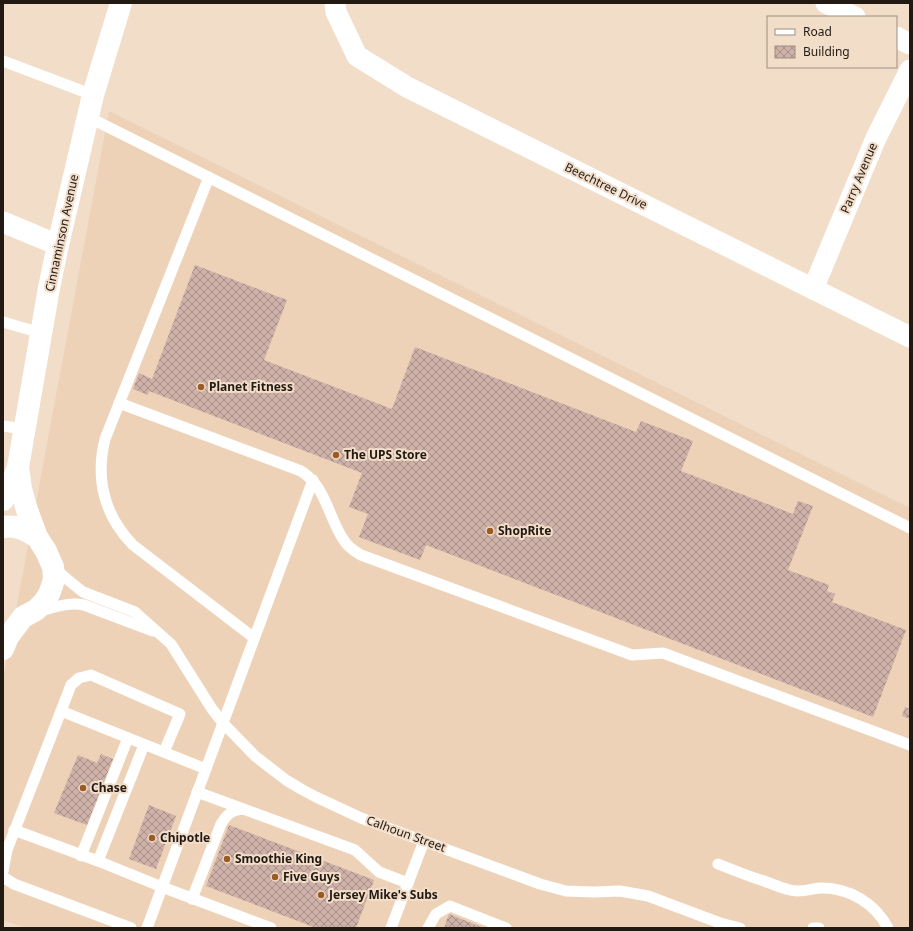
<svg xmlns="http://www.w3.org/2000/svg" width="913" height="931" font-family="'Noto Sans',sans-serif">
<defs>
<pattern id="building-cross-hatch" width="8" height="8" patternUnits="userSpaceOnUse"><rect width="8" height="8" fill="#ceb1a8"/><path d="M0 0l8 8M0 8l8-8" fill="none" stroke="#a78f87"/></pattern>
</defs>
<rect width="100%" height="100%" fill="#f2ddc9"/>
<path fill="#edd2b8" d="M 109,111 L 910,508 L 910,928 L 25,928 L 3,920 L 3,680 Z"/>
<g fill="url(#building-cross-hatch)">
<path d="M 195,265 L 287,300 L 264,360 L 392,409 L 415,347 L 636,432 L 641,421 L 693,441 L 681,471 L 793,514 L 798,501 L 813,506 L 788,570 L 829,585 L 827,591 L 835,594 L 832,602 L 906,630 L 873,717 L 426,545 L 420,560 L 359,537 L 368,514 L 349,507 L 362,473 L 149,391 L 148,395 L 133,389 L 139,373 L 152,379 Z"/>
<path d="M 905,707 L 910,709 L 910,719 L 902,716 Z"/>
<path d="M 101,754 L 113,759 L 87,825 L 54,813 L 78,755 L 97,763 Z"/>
<path d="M 149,805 L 176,816 L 156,869 L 129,859 Z"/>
<path d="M 229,825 L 374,880 L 356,928 L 316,928 L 206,886 Z"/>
<path d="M 449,914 L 484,928 L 444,928 Z"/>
</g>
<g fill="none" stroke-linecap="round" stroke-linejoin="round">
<g stroke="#fff" stroke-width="11">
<path d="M 3,61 L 93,95"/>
<path d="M 88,117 L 910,528"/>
<path d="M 209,177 L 105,439 C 95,480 104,515 133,545 L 254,638"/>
<path d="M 3,322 L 41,333"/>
<path d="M 119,403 L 301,471 C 326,487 328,516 343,539 C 347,546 354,551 361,555 L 632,655 L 663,653 L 910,745"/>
<path d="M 3,426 L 24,429"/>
<path d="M 54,568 L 68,580 L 83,592 L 135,612 L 171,644 L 212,709 L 223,723 L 255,756 L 286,780 L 301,789 L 316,797 L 361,818 L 540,884 L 566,891 L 594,892 L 620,891 L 648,896 L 720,923 L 740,928"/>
<path d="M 40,611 C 55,607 68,602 84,605 L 153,631"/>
<path d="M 61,711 L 71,685 L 79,678 L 91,675 L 180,714 L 164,752"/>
<path d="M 197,792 L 355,850 L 379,872 L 408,883"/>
<path d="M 14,830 L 98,861 L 162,887 L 271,928"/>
<path d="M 81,856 L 128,738"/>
<path d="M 98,861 L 144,745"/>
<path d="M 718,864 C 733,870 748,876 764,881 C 772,884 781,888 790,890 C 801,893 809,889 820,888 C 848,887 875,903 888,928"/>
<path d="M 3,871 L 7,850 L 61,711 L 206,769"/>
<path d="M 3,877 L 14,884 L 131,928"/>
<path d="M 192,899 L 221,824 C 227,814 232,810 243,809"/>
<path d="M 147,928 L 313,480"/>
<path d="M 391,928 L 424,841"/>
<path d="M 428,928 L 436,914 L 450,906 L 506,928"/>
<path d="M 813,928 L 819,928"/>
</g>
<g stroke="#fff" stroke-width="21">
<path d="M 335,3 L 336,12 L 357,56 L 407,87 L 910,337"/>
<path d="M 826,3 L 855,17"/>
<path d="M 896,37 L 910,44"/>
<path d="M 3,222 L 58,245"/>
<path d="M 813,289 L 876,138 L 910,70"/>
</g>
<g stroke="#fff" stroke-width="22">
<path d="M 3,500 L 8,492 L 18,467 L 49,288 L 58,245 L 93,95 L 121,3"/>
<path d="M 3,527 C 17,525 25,530 37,537"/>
<path d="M 3,649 L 8,637 L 23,617 L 36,610 L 44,602 L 49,594 L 52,586 L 54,579 L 53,567 L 46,551 L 37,537 L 27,510 L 21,489 L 18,467"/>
</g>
</g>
<g fill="#9a5c23" stroke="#f2ddc9" stroke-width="1.5">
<circle cx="201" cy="387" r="4"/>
<circle cx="336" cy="455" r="4"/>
<circle cx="490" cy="531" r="4"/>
<circle cx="83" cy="788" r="4"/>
<circle cx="152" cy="838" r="4"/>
<circle cx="227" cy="859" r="4"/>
<circle cx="275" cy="877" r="4"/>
<circle cx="321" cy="895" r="4"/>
</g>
<g text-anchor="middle" stroke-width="4" stroke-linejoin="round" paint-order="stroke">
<g font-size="12" fill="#211912" stroke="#f2ddc9">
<text transform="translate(859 178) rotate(-67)" y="4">Parry Avenue</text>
<text transform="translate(606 186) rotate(26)" y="4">Beechtree Drive</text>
<text transform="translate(62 233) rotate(-78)" y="4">Cinnaminson Avenue</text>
<text transform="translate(406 834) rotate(20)" y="4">Calhoun Street</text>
</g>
<g font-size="12" font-weight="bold" fill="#211912" stroke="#f2ddc9" text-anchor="start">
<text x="209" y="391">Planet Fitness</text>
<text x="344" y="459">The UPS Store</text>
<text x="498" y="535">ShopRite</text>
<text x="91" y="792">Chase</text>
<text x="160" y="842">Chipotle</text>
<text x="235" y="863">Smoothie King</text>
<text x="283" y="881">Five Guys</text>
<text x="329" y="899">Jersey Mike's Subs</text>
</g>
</g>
<rect width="913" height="931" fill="none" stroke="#211912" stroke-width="8"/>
<rect x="767" y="16" width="130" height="52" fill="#f2ddc9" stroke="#9e8f80"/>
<rect x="775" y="29" width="20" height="6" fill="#ffffff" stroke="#9e8f80"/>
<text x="803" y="36" font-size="12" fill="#211912">Road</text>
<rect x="775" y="46" width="20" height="12" fill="url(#building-cross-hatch)" stroke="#9e8f80"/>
<text x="803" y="56" font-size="12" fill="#211912">Building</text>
</svg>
